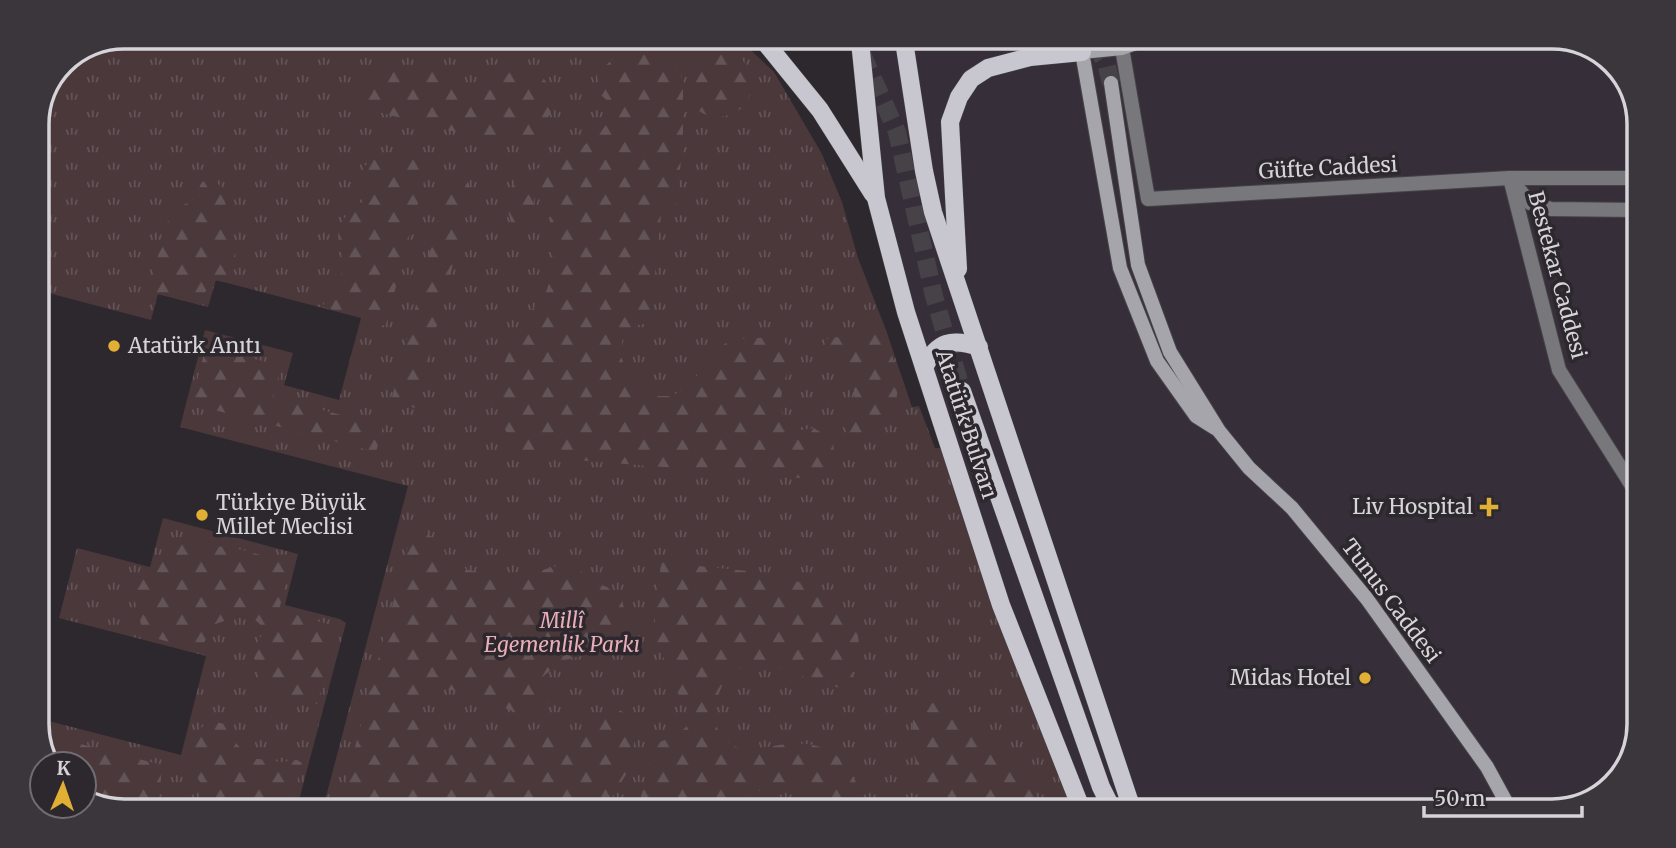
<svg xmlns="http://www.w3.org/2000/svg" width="1676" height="848" font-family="Merriweather,serif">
<defs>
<pattern id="grass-tufts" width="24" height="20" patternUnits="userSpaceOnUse" patternTransform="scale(1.75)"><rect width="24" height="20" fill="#4a383b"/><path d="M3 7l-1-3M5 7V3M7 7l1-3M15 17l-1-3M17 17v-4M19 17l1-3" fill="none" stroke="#635457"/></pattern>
<pattern id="forest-firs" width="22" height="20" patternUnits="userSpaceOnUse" patternTransform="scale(1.75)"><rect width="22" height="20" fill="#4a383b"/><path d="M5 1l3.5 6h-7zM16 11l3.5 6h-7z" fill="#635457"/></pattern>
</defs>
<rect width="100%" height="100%" fill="#2c282e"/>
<path fill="#362e39" d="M 860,41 L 1590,46 L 1625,76 L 1639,119 L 1630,762 L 1600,797 L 1552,811 L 1081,808 L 1001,605 L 876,198 Z"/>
<g fill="url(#grass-tufts)">
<path d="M 124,37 L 740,40 L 774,72 L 822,154 L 842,202 L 858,258 L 886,330 L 912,407 L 919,406 L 935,448 L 950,448 L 1081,808 L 324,804 L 408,486 L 180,427 L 205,330 L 293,353 L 284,385 L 339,400 L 361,318 L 216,280 L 208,307 L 158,294 L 151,320 L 37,290 L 37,119 L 63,62 Z"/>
<path d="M 163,518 L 298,554 L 285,605 L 340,619 L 346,623 L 298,804 L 86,802 L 84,764 L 49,764 L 37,730 L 37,718 L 181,755 L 206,656 L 59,618 L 77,548 L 150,567 Z"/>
</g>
<g fill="url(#forest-firs)">
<path d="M 673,40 L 727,40 C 748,68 756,70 747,105 C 727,118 714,123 695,108 C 694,84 695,55 673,40 Z"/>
<path d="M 655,48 L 674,56 L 683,81 L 683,137 L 677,205 L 662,206 L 650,323 L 638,325 L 623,337 L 620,354 L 628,374 L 642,389 L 659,396 L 672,396 L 694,382 L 701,366 L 714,358 L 722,346 L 731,339 L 779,337 L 792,349 C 789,378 772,398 787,426 L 801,430 L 814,428 L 832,440 L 834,451 L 831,472 L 813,479 L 550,458 L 515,449 C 492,407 490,392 511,348 C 516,337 520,324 528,314 C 532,308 539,304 543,298 C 558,272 555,220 544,193 L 534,198 L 533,215 L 524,227 L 512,226 L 508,211 L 510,189 L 526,173 L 569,156 L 597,136 L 612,118 L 612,105 L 601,95 L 597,75 C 612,55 631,49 655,48 Z"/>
<path d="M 397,65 L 425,67 L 444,78 L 473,85 L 494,84 L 503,79 L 512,70 L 525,68 L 538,72 L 553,90 L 554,106 L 538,137 L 508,142 L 479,138 L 366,109 L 359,100 L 360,87 L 367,72 L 381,66 Z"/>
<path d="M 387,156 L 411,158 L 428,166 L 386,324 L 370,330 L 364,328 L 366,318 L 322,307 C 327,297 338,294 340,281 C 350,238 317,234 365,200 C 365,174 352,164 387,156 Z"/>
<path d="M 450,174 L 468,182 L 472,193 L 415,408 L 391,401 Z"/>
<path d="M 212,179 L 225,190 L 226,218 L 237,249 L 229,283 L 209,279 L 202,305 L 153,293 L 153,273 L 171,210 L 192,201 L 202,182 Z"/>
<path d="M 886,330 C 892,360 911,401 881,424 C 875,429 864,432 856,435 L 847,432 L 842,423 L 847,413 L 854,407 C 854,396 855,383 849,374 C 838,359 823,365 825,339 Z"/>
<path d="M 206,346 L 281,366 L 273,397 L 383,426 L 376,452 L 191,404 Z"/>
<path d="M 412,531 L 422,531 L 440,542 L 448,559 L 468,570 L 503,577 L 528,574 L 564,564 L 580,570 L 591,581 L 607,587 L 622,600 L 626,616 L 612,648 L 562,661 L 541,678 L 549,701 L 538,712 L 517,713 L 470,693 L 443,689 L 428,697 L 419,712 L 424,726 L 452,734 L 495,735 L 544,728 L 568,733 L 591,732 L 607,710 L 617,709 L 625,713 L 635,734 L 631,766 L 607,806 L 340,804 Z"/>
<path d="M 179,544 L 214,547 L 227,546 L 291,563 L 279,610 L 338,627 L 317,704 C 306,705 293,707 283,704 C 265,699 253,669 254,652 C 255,644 260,638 264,632 C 256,609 231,618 213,625 L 204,643 L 196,649 L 143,635 L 137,605 L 128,593 L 130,573 L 151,576 L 156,559 L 166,562 L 173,555 Z"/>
<path d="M 661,562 L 777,574 L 810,586 L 846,615 L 858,633 L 859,649 L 851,678 L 845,688 C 813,687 789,664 758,665 C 752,665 742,667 737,669 C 717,681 706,723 725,740 C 742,756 768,746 787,744 C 834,740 854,765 864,807 L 825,807 C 800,776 765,779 739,806 L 639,806 L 646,773 L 658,743 L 678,734 L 686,727 L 689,718 L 686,704 L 673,687 L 668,665 L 653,640 Z"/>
<path d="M 928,703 L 951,704 L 967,714 L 999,753 L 1019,770 L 1043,808 L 929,807 L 924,797 L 922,780 L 912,750 L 913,715 Z"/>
<path d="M 209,720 L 228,725 L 236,743 L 249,758 L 282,762 L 297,760 L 302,763 L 291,804 L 201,803 L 200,782 L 190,767 L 191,750 L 198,731 Z"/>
<path d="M 38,733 L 162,765 L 160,790 L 155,803 L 86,802 L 84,764 L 49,764 Z"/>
</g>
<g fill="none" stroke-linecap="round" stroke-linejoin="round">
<g stroke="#464248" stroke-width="18" stroke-dasharray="18 9" stroke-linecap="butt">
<path d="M 1094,43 L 1106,63 L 1111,83"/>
<path d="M 862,54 L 897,132 L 934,296 L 962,391"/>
</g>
<g stroke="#474449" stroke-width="16">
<g id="street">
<path d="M 1122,48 L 1148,199 L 1510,178 L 1638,178"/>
<path d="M 1510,178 L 1559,370 L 1634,489"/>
<path d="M 1513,182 L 1530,203 L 1551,209 L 1638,210"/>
</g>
</g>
<g stroke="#474449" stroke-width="16">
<g id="secondary">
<path d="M 1082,52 L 1120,268 L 1157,361 L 1196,416 L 1215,428"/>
<path d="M 1082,52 L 1122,48 L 1136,43"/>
<path d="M 1111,83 L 1138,265 L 1170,352 L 1219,431 L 1249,468 L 1292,508 L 1367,599 L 1487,767 L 1511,811"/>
</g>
</g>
<g stroke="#474449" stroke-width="19">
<g id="primary">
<path d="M 764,41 L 820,110 L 873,194"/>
<path d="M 860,41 L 876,198 L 906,312 L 1001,605 L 1081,808"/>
<path d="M 904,41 L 924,171 L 933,212 L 1132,809"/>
<path d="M 958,269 L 950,122 L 959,97 L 971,79 L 988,68 L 1030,57 L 1082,52"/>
<path d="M 924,367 C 938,341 952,338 979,347"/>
<path d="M 962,391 L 1101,787 L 1112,809"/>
</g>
</g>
<use href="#street" stroke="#78787c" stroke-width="14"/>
<use href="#secondary" stroke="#a5a5ab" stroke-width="14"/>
<use href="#primary" stroke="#c8c7cf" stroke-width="18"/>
</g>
<g fill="#e1af34" stroke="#2c282e" stroke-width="2.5">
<circle cx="114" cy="346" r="7"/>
<path d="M1485.5 496.5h7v7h7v7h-7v7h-7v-7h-7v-7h7z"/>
<circle cx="202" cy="515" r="7"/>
<circle cx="1365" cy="678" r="7"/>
</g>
<g text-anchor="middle" stroke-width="7" stroke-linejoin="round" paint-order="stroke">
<g font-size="21" fill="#d6d4d8" stroke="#2c282e">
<text transform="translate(1328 168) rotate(-3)" y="7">Güfte Caddesi</text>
<text transform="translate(1557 275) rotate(75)" y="7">Bestekar Caddesi</text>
<text transform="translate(966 424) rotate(72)" y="7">Atatürk Bulvarı</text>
<text transform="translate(1391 601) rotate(53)" y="7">Tunus Caddesi</text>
</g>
<g font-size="21" fill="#d6d4d8" stroke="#2c282e" text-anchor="start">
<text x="128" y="353">Atatürk Anıtı</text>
<text x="216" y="510">Türkiye Büyük<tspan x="216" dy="24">Millet Meclisi</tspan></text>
<text x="1473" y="514" text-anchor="end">Liv Hospital</text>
<text x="1351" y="685" text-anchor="end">Midas Hotel</text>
</g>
<g font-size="21" font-style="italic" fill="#e9aeb8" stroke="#2c282e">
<text x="562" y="628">Millî<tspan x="562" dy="24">Egemenlik Parkı</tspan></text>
</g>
</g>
<path d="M0 0H1676V848H0ZM124 49H1552A75 75 0 0 1 1627 124V724A75 75 0 0 1 1552 799H124A75 75 0 0 1 49 724V124A75 75 0 0 1 124 49Z" fill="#3a363c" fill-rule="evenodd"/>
<path fill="none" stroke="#d6d4d8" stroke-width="3.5" d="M124 49H1552A75 75 0 0 1 1627 124V724A75 75 0 0 1 1552 799H124A75 75 0 0 1 49 724V124A75 75 0 0 1 124 49Z"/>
<g transform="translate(63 785) rotate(2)"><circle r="33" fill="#2c282e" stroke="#706d72" stroke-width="2"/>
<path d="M0-5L12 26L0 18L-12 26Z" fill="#e1af34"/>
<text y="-10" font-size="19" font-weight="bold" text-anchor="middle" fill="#d6d4d8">K</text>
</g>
<path d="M1424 806v10h158v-10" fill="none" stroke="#d6d4d8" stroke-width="3.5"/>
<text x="1434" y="806" font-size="21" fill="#d6d4d8" stroke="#2c282e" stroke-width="5" paint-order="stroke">50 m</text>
</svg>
